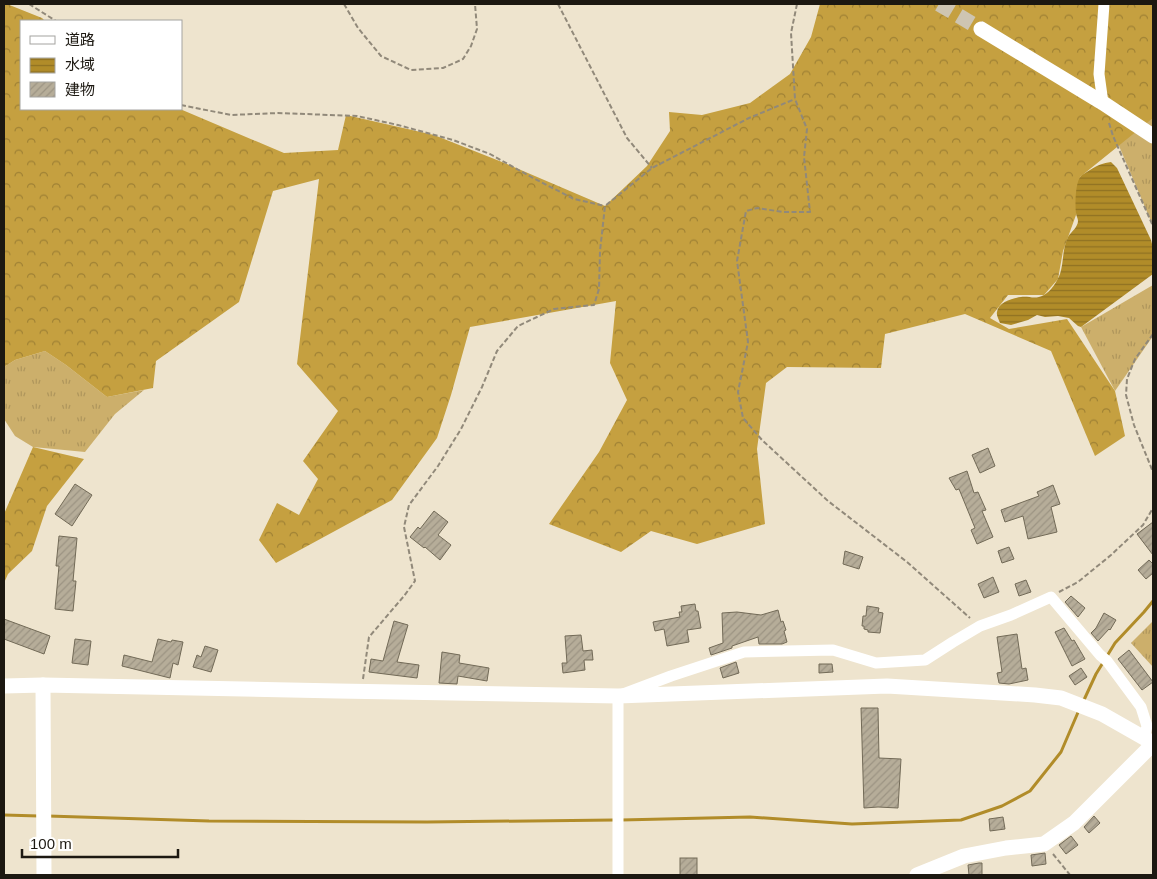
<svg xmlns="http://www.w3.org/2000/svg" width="1157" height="879" font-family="Helvetica,'Noto Sans JP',sans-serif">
<defs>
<pattern id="grass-tufts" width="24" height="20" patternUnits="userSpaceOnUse" patternTransform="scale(1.25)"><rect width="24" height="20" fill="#ccaf6b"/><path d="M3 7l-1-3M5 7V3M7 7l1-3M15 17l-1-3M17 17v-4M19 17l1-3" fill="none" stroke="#af965c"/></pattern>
<pattern id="forest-crowns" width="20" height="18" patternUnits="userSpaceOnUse" patternTransform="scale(1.25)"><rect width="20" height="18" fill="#c5a040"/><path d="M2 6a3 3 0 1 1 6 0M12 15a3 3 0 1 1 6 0" fill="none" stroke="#9f8134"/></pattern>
<pattern id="water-rules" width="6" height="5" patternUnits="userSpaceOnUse" patternTransform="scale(1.25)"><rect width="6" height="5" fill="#b18c29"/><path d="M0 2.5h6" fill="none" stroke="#8f7122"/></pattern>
<pattern id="building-hatch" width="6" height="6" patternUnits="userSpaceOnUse" patternTransform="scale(1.25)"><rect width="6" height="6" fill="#b6ad99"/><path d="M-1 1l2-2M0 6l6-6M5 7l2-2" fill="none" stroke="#9c9483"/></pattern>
</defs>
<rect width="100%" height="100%" fill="#eee4ce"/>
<g fill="url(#grass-tufts)">
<path d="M 1153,107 L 1153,226 L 1108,120 Z"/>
<path d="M 1153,285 L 1153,336 L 1115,391 L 1081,327 Z"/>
<path d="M 45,351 L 66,365 L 107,397 L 144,390 L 115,414 L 85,452 L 33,447 L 15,436 L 4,419 L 4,367 L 15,360 Z"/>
<path d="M 1153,621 L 1153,667 L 1131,643 Z"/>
</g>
<g fill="url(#forest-crowns)">
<path d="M 4,4 L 7,4 L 42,18 L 45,21 L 21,21 L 21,109 L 180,109 L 284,153 L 338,150 L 346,115 L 434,135 L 507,164 L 605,206 L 647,166 L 670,131 L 669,112 L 702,115 L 750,103 L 790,74 L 811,37 L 820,4 L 1153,4 L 1153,118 L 1080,177 L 1076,215 L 1063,251 L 1058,279 L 1044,295 L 1008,295 L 990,318 L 1009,329 L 1067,319 L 1115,391 L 1125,436 L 1095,456 L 1051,351 L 965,314 L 885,334 L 881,368 L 787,367 L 766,383 L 757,449 L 765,524 L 697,544 L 651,531 L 621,552 L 549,524 L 599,452 L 627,400 L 610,363 L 616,301 L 470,327 L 451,395 L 437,438 L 392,500 L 276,563 L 259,540 L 277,503 L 299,515 L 318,479 L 303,461 L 338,411 L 297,364 L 319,179 L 273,191 L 239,302 L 156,361 L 153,388 L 107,397 L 66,365 L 45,351 L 15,360 L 4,367 Z"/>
<path d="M 33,447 L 84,459 L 47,506 L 32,551 L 8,574 L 4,583 L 4,514 Z"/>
</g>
<path fill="url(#water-rules)" d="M 1111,162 L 1117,168 L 1151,240 L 1153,248 L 1153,274 L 1081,327 L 1078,326 L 1069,318 L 1058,316 L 1045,317 L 1037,315 L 1028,320 L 1011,325 L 1000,323 C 999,320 996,315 997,312 C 998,302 1013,298 1021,297 C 1030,296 1035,300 1044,295 C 1051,291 1057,282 1060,274 C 1064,262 1062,249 1068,237 C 1071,232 1078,227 1078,221 C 1078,218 1076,216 1076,213 C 1075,206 1075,182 1081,176 C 1083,174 1087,172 1090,170 C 1098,165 1103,163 1111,162 Z"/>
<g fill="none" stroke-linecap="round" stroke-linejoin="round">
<g stroke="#b18c29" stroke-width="3">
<path d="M 1083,702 L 1096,674 L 1115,643 L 1144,612 L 1153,601"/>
<path d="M 4,815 L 39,816"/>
<path d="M 48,816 L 209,821 L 427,822 L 614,820"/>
<path d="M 621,820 L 750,817 L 852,824 L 961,820 L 1002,806 L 1030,791 L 1061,752 L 1079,710"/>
</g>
</g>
<g fill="url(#building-hatch)" stroke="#726a57">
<path d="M 988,448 L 995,466 L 980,473 L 972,455 Z"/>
<path d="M 967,471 L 974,493 L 978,492 L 986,510 L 982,511 L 993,537 L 977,544 L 971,530 L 975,528 L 959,489 L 956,490 L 949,478 Z"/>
<path d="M 75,484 L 92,495 L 72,526 L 55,514 Z"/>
<path d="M 1053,485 L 1060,504 L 1051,507 L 1057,532 L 1028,539 L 1023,516 L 1005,522 L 1001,510 L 1039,496 L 1037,492 Z"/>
<path d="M 434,511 L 448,522 L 438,535 L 451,545 L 440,560 L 425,547 L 424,548 L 410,537 L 418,527 L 420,529 Z"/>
<path d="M 1153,522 L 1153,555 L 1137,534 Z"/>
<path d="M 59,536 L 77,538 L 73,581 L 76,581 L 73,611 L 55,609 L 59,566 L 56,566 Z"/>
<path d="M 1009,547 L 1014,559 L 1002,563 L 998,551 Z"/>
<path d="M 845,551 L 863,557 L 859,569 L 843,564 Z"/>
<path d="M 1149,560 L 1153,564 L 1153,573 L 1146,579 L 1138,570 Z"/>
<path d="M 993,577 L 999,592 L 984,598 L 978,584 Z"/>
<path d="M 1026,580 L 1031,592 L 1019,596 L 1015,584 Z"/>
<path d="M 1071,596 L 1085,608 L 1078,617 L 1065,602 Z"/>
<path d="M 695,604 L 696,611 L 698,611 L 701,628 L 687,630 L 689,642 L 667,646 L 664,629 L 655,631 L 653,622 L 680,617 L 679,612 L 682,612 L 681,606 Z"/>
<path d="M 867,606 L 879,608 L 878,612 L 883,613 L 880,633 L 868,632 L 868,630 L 864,629 L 864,626 L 862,626 L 863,616 L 866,616 Z"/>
<path d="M 778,610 L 781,622 L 783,621 L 786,630 L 784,631 L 787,642 L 782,644 L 759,644 L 758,637 L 732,646 L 732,648 L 711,655 L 709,648 L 723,643 L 722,613 L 737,612 L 761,615 Z"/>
<path d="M 1104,613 L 1116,620 L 1110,630 L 1109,629 L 1098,641 L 1091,633 L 1096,628 Z"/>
<path d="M 4,619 L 50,636 L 44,654 L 4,639 Z"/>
<path d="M 394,621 L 408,625 L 397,662 L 419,665 L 417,678 L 369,672 L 371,659 L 383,661 Z"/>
<path d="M 1064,628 L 1072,641 L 1074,640 L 1085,659 L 1072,666 L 1055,632 Z"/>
<path d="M 1017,634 L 1022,669 L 1026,668 L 1028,680 L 1009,684 L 999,683 L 997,673 L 1002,672 L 997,637 Z"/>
<path d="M 581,635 L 583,651 L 592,650 L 593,660 L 584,660 L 585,670 L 563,673 L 562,663 L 567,663 L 565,636 Z"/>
<path d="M 75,639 L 91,641 L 88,665 L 72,663 Z"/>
<path d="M 158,639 L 171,642 L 172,640 L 183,642 L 178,665 L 173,663 L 170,678 L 122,666 L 124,655 L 152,662 Z"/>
<path d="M 205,646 L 218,650 L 211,672 L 193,667 L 197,655 L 201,657 Z"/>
<path d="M 1129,650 L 1153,682 L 1142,690 L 1118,659 Z"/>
<path d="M 442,652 L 460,655 L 459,663 L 489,668 L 487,681 L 458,676 L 457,684 L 439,683 Z"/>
<path d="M 736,662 L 739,673 L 723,678 L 720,668 Z"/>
<path d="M 819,664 L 832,664 L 833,672 L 819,673 Z"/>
<path d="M 1081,668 L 1087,677 L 1075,685 L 1069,676 Z"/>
<path d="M 861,708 L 878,708 L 879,758 L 901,759 L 898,808 L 878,807 L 864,808 Z"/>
<path d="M 1094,816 L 1100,823 L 1089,833 L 1084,827 Z"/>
<path d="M 1003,817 L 1005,829 L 990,831 L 989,819 Z"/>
<path d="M 1071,836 L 1078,845 L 1066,854 L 1059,845 Z"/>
<path d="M 1045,853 L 1046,864 L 1032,866 L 1031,855 Z"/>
<rect x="680" y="858" width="17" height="17"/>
<path d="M 979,863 L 982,863 L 982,875 L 969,875 L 968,865 Z"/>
</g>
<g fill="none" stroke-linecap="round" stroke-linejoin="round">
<path stroke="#cec5b2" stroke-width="15" stroke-dasharray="15 8" stroke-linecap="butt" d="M 939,4 L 981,29"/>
<g stroke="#91897a" stroke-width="2" stroke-dasharray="5 2.5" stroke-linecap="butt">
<path d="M 29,4 L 56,21"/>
<path d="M 344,4 L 358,28 L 381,56 L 411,70 L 443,68 L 463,59 L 471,46 L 477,29 L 475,4"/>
<path d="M 558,4 L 627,138 L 652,168"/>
<path d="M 797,4 L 791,33 L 795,99 L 807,129 L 804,157 L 810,212 L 783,212 L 757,208 L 746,211 L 737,261 L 748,342 L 738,392 L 743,418 L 762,440 L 828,501 L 907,562 L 970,618"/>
<path d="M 181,105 L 231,115 L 278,113 L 357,116 L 398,125 L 453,140 L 490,154 L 533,178 L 574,199 L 605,206"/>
<path d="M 1109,123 L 1113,136 L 1153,226"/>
<path d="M 1153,334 L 1135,359 L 1127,379 L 1126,395 L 1134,425 L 1153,472"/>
<path d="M 1059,592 L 1078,582 L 1111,555 L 1143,525 L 1153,508"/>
<path d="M 363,679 L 369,637 L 404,596 L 415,581 L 404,527 L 409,505 L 438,466 L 461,429 L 482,387 L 497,351 L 518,326 L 554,309 L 594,305 L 599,289 L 600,251 L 605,206 L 652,168 L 749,118 L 795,99"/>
<path d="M 1053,854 L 1070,875"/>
</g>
<g stroke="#fff" stroke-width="11">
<path d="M 1103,103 L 1099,74 L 1104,4"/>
<path d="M 618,875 L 618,696 L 671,676 L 744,652 L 833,650 L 876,663 L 925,660 L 953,642 L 980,626 L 1011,615 L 1051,597 L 1100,655 L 1107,661 L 1141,707 L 1147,726 L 1144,738"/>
</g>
<g stroke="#fff" stroke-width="15">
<path d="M 981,29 L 1103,103 L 1153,136"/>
<path d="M 43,685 L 44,875"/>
<path d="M 4,686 L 43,685 L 338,691 L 618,696 L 887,686 L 1035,695 L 1061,698 L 1102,714 L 1153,743"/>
<path d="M 917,875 L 964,856 L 1006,848 L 1044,844 L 1074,823 L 1153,744"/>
</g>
</g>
<rect width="1157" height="879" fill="none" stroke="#1c1811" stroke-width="10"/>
<rect x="20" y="20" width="162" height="90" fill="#ffffff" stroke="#a4a3a0"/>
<rect x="30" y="36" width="25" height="8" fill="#ffffff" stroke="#a4a3a0"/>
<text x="65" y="45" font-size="15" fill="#1c1811">道路</text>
<rect x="30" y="58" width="25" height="15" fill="url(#water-rules)" stroke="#a4a3a0"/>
<text x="65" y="70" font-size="15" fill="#1c1811">水域</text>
<rect x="30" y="82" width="25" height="15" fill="url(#building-hatch)" stroke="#a4a3a0"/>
<text x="65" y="95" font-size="15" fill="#1c1811">建物</text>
<path d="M22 849v8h156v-8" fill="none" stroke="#1c1811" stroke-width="2.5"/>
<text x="30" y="849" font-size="15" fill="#1c1811" stroke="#ffffff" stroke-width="4" paint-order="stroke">100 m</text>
</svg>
